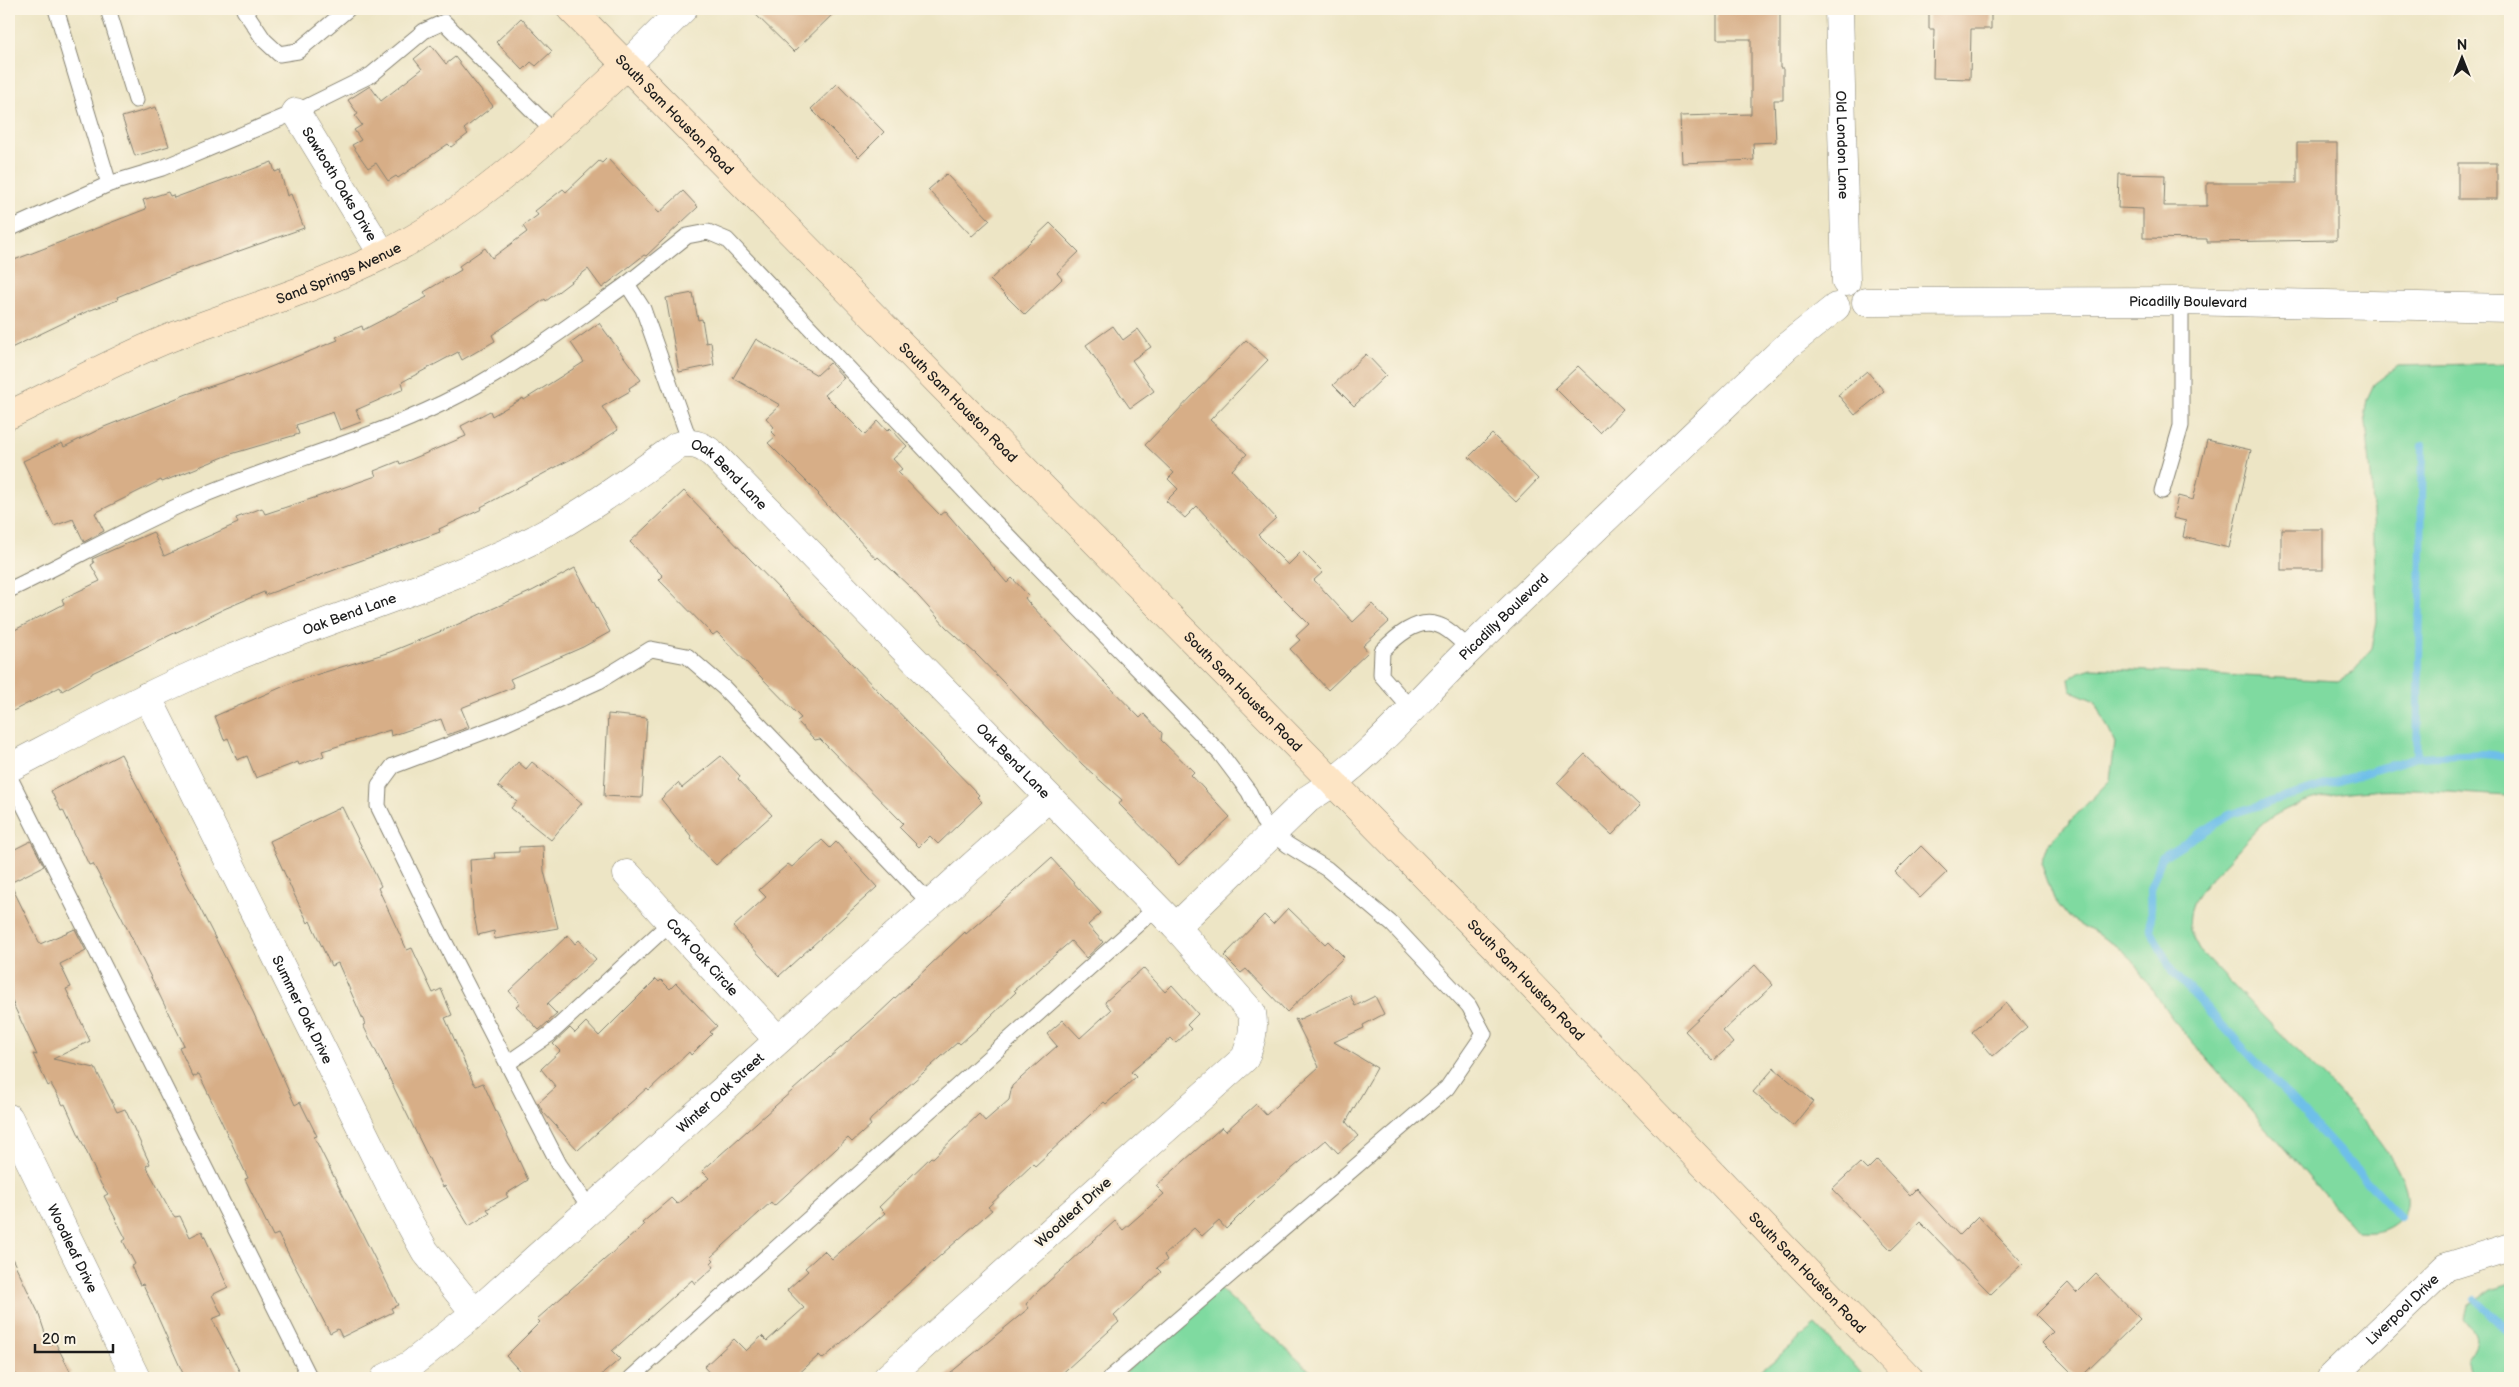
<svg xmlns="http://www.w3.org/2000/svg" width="2519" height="1387" font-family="'Balsamiq Sans',sans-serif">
<rect width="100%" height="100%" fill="#fcf5e5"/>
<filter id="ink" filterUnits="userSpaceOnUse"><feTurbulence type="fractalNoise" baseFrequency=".02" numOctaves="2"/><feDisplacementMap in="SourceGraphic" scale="10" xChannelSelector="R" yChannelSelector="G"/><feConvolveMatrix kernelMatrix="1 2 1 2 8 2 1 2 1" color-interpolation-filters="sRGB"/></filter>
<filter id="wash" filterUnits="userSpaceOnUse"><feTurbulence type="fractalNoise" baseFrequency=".0096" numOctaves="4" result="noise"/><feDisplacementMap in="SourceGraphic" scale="20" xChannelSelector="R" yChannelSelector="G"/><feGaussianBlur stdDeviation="1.12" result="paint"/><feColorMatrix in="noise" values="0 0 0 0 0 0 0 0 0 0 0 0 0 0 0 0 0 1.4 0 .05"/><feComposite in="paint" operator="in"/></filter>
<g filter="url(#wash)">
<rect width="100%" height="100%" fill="#ede5c5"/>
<g fill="#7fdaa0" stroke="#4e7b5e">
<path d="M 2510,363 L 2510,796 C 2433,793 2341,775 2272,817 C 2255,828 2236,853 2221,868 C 2204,885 2186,904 2190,929 C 2191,936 2196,944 2199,950 C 2229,981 2259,1012 2289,1043 C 2315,1070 2436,1180 2401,1218 C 2387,1232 2375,1233 2356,1232 L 2171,1017 L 2133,961 L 2117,946 L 2068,917 L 2054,899 L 2041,863 L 2047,845 L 2110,780 L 2115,743 L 2095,701 L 2071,691 L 2069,679 L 2079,672 L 2092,668 L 2338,681 L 2353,672 L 2372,649 L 2377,621 L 2372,486 L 2365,412 L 2367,399 L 2374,384 L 2398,366 Z"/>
<path d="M 2510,1283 L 2510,1378 L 2472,1378 L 2467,1359 C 2479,1340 2479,1337 2465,1319 L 2468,1306 L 2492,1289 Z"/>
<path d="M 1219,1288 L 1318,1378 L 1119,1378 Z"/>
<path d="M 1816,1325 L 1866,1378 L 1753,1378 Z"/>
</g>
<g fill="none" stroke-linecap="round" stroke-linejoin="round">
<g stroke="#6ebfe9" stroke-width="8">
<path d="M 2423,445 L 2417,757 L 2484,754 L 2510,757"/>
<path d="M 2400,1217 L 2172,971 L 2151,931 L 2150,889 L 2162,857 L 2231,814 L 2417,757"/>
<path d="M 2475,1299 L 2510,1333"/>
</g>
</g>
<g id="blocks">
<g fill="#d7ae87">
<path d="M 750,9 L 838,9 L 794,52 Z"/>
<path d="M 1717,9 L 1780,9 L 1780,68 L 1783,68 L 1783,100 L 1774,100 L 1776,142 L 1753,143 L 1754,160 L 1682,163 L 1680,116 L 1751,114 L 1751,39 L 1717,39 Z"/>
<path d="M 1929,9 L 1991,9 L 1991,29 L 1971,29 L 1970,79 L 1933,78 L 1934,29 L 1929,29 Z"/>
<path d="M 521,18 L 552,51 L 536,66 L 531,62 L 523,70 L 496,42 Z"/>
<path d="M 431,45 L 446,64 L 455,57 L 493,106 L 464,129 L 468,134 L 451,147 L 448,144 L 398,178 L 396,176 L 388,181 L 376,163 L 368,168 L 352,145 L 361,140 L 354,130 L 362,125 L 355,116 L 358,114 L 348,100 L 370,86 L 381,101 L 422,69 L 414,59 Z"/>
<path d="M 837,84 L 884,132 L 859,157 L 811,109 Z"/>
<path d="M 156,107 L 169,146 L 135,156 L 122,117 Z"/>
<path d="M 2297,143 L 2337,143 L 2337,240 L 2207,242 L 2207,239 L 2143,238 L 2143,209 L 2118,208 L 2119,174 L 2165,175 L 2164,206 L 2207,206 L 2207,183 L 2297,183 Z"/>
<path d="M 607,158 L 659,213 L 683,191 L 698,207 L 646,256 L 644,255 L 602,288 L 588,269 L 546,301 L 545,299 L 492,335 L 495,341 L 462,360 L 458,352 L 402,382 L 404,389 L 356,410 L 361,422 L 340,430 L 333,412 L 296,425 L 299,434 L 231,454 L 162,482 L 161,480 L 95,513 L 104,531 L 84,542 L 73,519 L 54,526 L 23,461 L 62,443 L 64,447 L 104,427 L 187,394 L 248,374 L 248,376 L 338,340 L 336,337 L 362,326 L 363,330 L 427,297 L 424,292 L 461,270 L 459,266 L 485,248 L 492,258 L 527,232 L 523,226 L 538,215 L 535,211 L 563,189 L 566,192 L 599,161 L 602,163 Z"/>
<path d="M 272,162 L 275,172 L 280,170 L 287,196 L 291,194 L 304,228 L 163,278 L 117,297 L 118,300 L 88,311 L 9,349 L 9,262 L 146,209 L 143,200 L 168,192 L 170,196 L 173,195 L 174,198 Z"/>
<rect x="2458" y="163" width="39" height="36"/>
<path d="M 946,174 L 990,220 L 972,236 L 928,190 Z"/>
<path d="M 1050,223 L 1079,252 L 1057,273 L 1062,279 L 1025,315 L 990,280 Z"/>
<path d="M 693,293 L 698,320 L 702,319 L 706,343 L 711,342 L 714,365 L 679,372 L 666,298 Z"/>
<path d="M 599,323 L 641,380 L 629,388 L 630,391 L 602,407 L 618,430 L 586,451 L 481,507 L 482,509 L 439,529 L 440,532 L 265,595 L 264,592 L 224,609 L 92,673 L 92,674 L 62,691 L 60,687 L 9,713 L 9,633 L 64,604 L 62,599 L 100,581 L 91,565 L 94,563 L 92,559 L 153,532 L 164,556 L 238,523 L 236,518 L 262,508 L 265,514 L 314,498 L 376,476 L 374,471 L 399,461 L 400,464 L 422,455 L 466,436 L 461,426 L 490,411 L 492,416 L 523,398 L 524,400 L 584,362 L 571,343 Z"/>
<path d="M 1113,326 L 1123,340 L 1138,329 L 1151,347 L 1132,360 L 1154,391 L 1130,408 L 1086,345 Z"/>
<path d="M 756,339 L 817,375 L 830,363 L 844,378 L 825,395 L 865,435 L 878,421 L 887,431 L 890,428 L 907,446 L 893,459 L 902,469 L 898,472 L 940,515 L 945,511 L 1007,583 L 1012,578 L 1028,595 L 1025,598 L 1028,602 L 1073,649 L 1140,718 L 1144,714 L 1162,733 L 1161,740 L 1194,772 L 1191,775 L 1230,817 L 1179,865 L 1119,804 L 1122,800 L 1083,765 L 977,655 L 946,627 L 910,587 L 878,557 L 876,559 L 818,495 L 819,494 L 768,443 L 776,436 L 771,431 L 774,427 L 766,418 L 780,405 L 733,378 Z"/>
<path d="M 1246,340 L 1268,360 L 1210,420 L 1247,454 L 1232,470 L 1276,518 L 1258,535 L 1288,565 L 1302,551 L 1323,572 L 1314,580 L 1353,622 L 1372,604 L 1389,622 L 1363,646 L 1368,652 L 1328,690 L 1290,649 L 1300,640 L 1296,636 L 1309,624 L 1259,574 L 1197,506 L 1185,518 L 1166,501 L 1178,489 L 1168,479 L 1174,473 L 1145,445 Z"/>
<path d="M 1366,354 L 1386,375 L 1354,406 L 1333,385 Z"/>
<path d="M 1578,366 L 1623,409 L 1600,433 L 1555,388 Z"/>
<path d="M 1867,371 L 1884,391 L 1855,415 L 1838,395 Z"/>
<path d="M 1492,434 L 1538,479 L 1516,502 L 1469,457 Z"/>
<path d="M 2207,440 L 2251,450 L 2229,548 L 2183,537 L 2186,521 L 2173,518 L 2178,496 L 2193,500 Z"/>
<path d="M 684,491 L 979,795 L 977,797 L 982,802 L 938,844 L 930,836 L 919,847 L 899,827 L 903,823 L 820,739 L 815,740 L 797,721 L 801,718 L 717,632 L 713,635 L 659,580 L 663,576 L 630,542 Z"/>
<rect x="2281" y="529" width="42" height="41"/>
<path d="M 575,568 L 610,632 L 583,647 L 510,679 L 514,687 L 461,708 L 469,727 L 447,735 L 441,719 L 391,736 L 390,730 L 322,751 L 324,756 L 299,765 L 298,762 L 256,778 L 247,756 L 237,760 L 228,738 L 224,740 L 215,716 L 296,681 L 390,652 L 454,626 L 532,591 Z"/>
<path d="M 608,714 L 647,718 L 642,798 L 604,796 Z"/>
<path d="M 121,754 L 253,1012 L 295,1105 L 300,1102 L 317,1136 L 314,1137 L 398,1305 L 391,1308 L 393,1312 L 342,1337 L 338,1329 L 330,1333 L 278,1234 L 273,1236 L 245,1179 L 248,1178 L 199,1074 L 193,1077 L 179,1047 L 184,1045 L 121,916 L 93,864 L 89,865 L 63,810 L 61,811 L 51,791 Z"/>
<path d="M 1585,754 L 1640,806 L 1612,835 L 1557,783 Z"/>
<path d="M 721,756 L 740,776 L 738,779 L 772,815 L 716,865 L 690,838 L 691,836 L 661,799 L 678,783 L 682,788 Z"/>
<path d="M 518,762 L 526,769 L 532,762 L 582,803 L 551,840 L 511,808 L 517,801 L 498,786 Z"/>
<path d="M 342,807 L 381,886 L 378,888 L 407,950 L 412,948 L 433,993 L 441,989 L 452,1015 L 445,1018 L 473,1082 L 476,1086 L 483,1083 L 528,1180 L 506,1194 L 508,1197 L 487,1209 L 490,1213 L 469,1226 L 445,1186 L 443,1187 L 363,1025 L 365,1024 L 338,963 L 331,966 L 310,921 L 308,923 L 292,890 L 270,841 Z"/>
<path d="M 822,840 L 830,848 L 836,842 L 877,887 L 779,976 L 733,927 L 766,897 L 759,890 L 788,864 L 792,867 Z"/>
<path d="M 31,841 L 44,866 L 10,883 L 40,944 L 75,929 L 86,951 L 60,964 L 71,987 L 66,989 L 90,1041 L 53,1059 L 95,1068 L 117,1112 L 125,1109 L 150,1164 L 146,1166 L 171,1212 L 175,1217 L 180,1216 L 190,1237 L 202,1231 L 228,1287 L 212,1295 L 222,1315 L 212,1319 L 243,1378 L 185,1378 L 143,1284 L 140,1285 L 131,1266 L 135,1264 L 123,1241 L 126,1239 L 104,1196 L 108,1194 L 101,1184 L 65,1104 L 63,1105 L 51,1084 L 48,1086 L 33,1054 L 37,1055 L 14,1006 L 9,992 L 9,852 Z"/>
<path d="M 543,846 L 544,871 L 558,928 L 495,939 L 494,931 L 478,935 L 473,911 L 470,860 L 495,858 L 494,853 L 519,852 L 519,847 Z"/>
<path d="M 1921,846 L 1947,872 L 1920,898 L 1895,872 Z"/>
<path d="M 1051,858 L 1101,913 L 1088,925 L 1103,942 L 1086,958 L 1071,941 L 1014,990 L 1016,992 L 988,1019 L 960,1044 L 958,1042 L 871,1119 L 869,1122 L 871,1125 L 852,1142 L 848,1138 L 774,1206 L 771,1202 L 711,1257 L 714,1260 L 711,1263 L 714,1267 L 695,1284 L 692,1280 L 612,1351 L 620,1359 L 598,1378 L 526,1378 L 506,1356 L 540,1322 L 537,1319 L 644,1225 L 642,1223 L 671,1198 L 677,1204 L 709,1178 L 702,1171 L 874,1018 L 965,932 L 966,934 Z"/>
<path d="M 1288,908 L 1325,944 L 1328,941 L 1344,957 L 1287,1012 L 1246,969 L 1241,973 L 1224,956 L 1264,915 L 1273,924 Z"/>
<path d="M 568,935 L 575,944 L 579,940 L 596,959 L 547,1004 L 557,1014 L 539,1030 L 516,1006 L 520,1003 L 509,991 Z"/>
<path d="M 1755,965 L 1773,985 L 1723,1031 L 1733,1043 L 1713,1061 L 1685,1031 Z"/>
<path d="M 1143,968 L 1165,992 L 1172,985 L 1198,1014 L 1187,1025 L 1191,1029 L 1176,1043 L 1171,1038 L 1131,1072 L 1136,1077 L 1106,1104 L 1104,1102 L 1035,1166 L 1033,1164 L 988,1207 L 992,1210 L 823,1359 L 819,1355 L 794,1378 L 714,1378 L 704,1367 L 734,1339 L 746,1351 L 762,1336 L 767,1341 L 804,1308 L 787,1290 L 808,1271 L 805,1268 L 824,1251 L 832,1259 L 885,1213 L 879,1207 L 931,1157 L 933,1158 L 979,1114 L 985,1121 L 1009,1100 L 1012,1086 L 1057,1046 L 1047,1034 L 1063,1020 L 1080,1038 L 1111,1010 L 1105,1002 Z"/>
<path d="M 656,979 L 659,982 L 661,980 L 670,989 L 676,983 L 717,1026 L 710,1032 L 712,1034 L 691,1055 L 689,1052 L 649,1090 L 647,1088 L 578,1150 L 543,1112 L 538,1103 L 556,1087 L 541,1069 L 560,1051 L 553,1044 L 570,1028 L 575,1033 L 586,1022 L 599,1036 Z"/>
<path d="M 1350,995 L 1355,1006 L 1375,996 L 1384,1014 L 1363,1025 L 1364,1028 L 1334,1042 L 1377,1068 L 1346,1122 L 1358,1136 L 1338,1153 L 1326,1140 L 1256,1199 L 1226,1229 L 1219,1221 L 1202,1236 L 1194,1228 L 1164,1255 L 1167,1260 L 1157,1268 L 1161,1272 L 1114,1316 L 1119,1322 L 1057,1378 L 944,1378 L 1029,1308 L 1026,1304 L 1037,1292 L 1115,1221 L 1123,1230 L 1164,1194 L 1156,1186 L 1222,1127 L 1226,1131 L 1256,1104 L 1266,1115 L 1319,1067 L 1295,1019 L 1298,1020 Z"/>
<path d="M 2006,1003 L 2027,1027 L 1993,1056 L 1972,1032 Z"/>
<path d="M 1774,1068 L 1813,1101 L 1793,1126 L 1753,1092 Z"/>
<path d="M 1877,1160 L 1910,1195 L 1916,1189 L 1959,1235 L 1978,1216 L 2023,1263 L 1991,1294 L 1920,1222 L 1891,1250 L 1832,1189 L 1860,1163 L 1867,1170 Z"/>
<path d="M 9,1252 L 38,1312 L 49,1345 L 55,1342 L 71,1373 L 59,1378 L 17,1378 L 9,1361 Z"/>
<path d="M 2096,1274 L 2140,1319 L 2080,1378 L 2077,1378 L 2042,1343 L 2053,1332 L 2036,1315 L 2068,1283 L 2077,1293 Z"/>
</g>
</g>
</g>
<g filter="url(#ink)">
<use href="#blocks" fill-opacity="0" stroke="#848070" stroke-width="1"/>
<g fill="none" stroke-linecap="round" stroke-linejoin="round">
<g stroke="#848070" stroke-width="17">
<g id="lane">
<path d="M 108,9 L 136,100"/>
<path d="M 244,10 L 264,40 L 279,54 L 298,51 L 348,9"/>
<path d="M 109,184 L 162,168 L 296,112 L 371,75 L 424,31 L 444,22 L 555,133"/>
<path d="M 9,229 L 109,184 L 56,9"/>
<path d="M 690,442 L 643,309 L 627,284 L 687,236 L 708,232 L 727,240 L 973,500 L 1219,752 L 1249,792 L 1263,821 L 1274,834 L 1288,845 L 1327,869 L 1393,925 L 1469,1006 L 1484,1034 L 1447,1088 L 1110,1378"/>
<path d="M 2162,491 L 2181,426 L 2181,301"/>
<path d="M 9,590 C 70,561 127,528 189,501 C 272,465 361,443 443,403 C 509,371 567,327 627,284"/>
<path d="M 1411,709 L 1381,675 L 1382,651 C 1395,638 1417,617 1438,625 C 1449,628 1461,642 1470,649"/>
<path d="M 9,776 L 310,1378"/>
<path d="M 508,1063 L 550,1034 L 670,923"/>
<path d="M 591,1210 L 559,1164 L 438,929 L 378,806 L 379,785 L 393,766 L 502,725 L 599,681 L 651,649 L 687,656 L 724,688 L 929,902"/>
<path d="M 631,1378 L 1157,907"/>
</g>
</g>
<g stroke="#848070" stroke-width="29">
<g id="street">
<path id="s1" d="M 1839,9 L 1846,282"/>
<path d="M 626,66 L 683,9"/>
<path id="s2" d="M 296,112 L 383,255"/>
<path id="s3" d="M 1866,302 L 2181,301 L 2510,308"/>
<path id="s4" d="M 147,696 L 399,1204 L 425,1251 L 475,1313"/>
<path id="s5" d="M 9,768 C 80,731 151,692 225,661 C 328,618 435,588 535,539 C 585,513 631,479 677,446 C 692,442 700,444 713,454 L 1176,927 L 1252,1013 C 1255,1030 1251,1042 1245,1058 L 887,1378"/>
<path id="s6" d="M 627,874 L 778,1040"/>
<path id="s7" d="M 1176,927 L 1308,799 C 1371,760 1418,699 1472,647 C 1576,546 1682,446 1787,346 L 1836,307"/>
<path id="s8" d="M 9,1118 L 136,1378"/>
<path id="s9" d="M 385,1378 L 410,1365 L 475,1313 L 1048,798"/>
<path id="s10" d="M 2331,1378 L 2446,1267 L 2510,1247"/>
</g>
</g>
<g stroke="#848070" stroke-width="29">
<g id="secondary">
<path id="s11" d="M 571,9 L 1492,944 L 1909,1378"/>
<path id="s12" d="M 9,415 C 63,389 117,359 172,337 C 243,310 316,289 383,255 C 477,208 551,136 626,66"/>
</g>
</g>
<use href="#lane" stroke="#fff" stroke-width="15"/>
<use href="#street" stroke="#fff" stroke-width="28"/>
<use href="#secondary" stroke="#fde5c5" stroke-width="28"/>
</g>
</g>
<g text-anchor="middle" stroke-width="5" stroke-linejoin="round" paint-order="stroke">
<g font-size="14" fill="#1c1c1c" stroke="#fcf5e5">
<text dy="5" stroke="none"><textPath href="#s11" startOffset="148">South Sam Houston Road</textPath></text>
<text dy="5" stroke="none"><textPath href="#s1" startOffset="136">Old London Lane</textPath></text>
<text dy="5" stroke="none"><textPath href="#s2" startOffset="84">Sawtooth Oaks Drive</textPath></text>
<text dy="5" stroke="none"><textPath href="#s12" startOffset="359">Sand Springs Avenue</textPath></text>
<text dy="5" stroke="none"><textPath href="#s3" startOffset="322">Picadilly Boulevard</textPath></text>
<text dy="5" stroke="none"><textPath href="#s11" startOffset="552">South Sam Houston Road</textPath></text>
<text dy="5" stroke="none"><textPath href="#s5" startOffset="808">Oak Bend Lane</textPath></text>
<text dy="5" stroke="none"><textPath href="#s5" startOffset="374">Oak Bend Lane</textPath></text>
<text dy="5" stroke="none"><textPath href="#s7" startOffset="452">Picadilly Boulevard</textPath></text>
<text dy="5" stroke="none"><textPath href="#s11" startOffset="958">South Sam Houston Road</textPath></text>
<text dy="5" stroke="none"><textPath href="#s5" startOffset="1212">Oak Bend Lane</textPath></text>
<text dy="5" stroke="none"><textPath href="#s6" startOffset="112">Cork Oak Circle</textPath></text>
<text dy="5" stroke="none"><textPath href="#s11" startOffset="1362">South Sam Houston Road</textPath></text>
<text dy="5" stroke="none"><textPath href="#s4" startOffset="350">Summer Oak Drive</textPath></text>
<text dy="5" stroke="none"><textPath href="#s9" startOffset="441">Winter Oak Street</textPath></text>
<text transform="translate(1073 1212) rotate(-42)" y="5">Woodleaf Drive</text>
<text dy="5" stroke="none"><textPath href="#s8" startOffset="145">Woodleaf Drive</textPath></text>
<text dy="5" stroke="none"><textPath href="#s11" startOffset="1768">South Sam Houston Road</textPath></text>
<text dy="5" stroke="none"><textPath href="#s10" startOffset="99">Liverpool Drive</textPath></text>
</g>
</g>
<rect width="2519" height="1387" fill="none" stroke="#fcf5e5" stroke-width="30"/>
<g transform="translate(2462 58)" stroke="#fcf5e5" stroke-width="4" paint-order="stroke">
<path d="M0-4L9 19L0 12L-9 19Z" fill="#1c1c1c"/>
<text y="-8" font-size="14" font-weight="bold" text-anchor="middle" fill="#1c1c1c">N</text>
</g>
<path d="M35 1344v8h78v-8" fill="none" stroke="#1c1c1c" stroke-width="2.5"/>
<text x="42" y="1344" font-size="15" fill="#1c1c1c" stroke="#fcf5e5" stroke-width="4" paint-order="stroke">20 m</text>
</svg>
